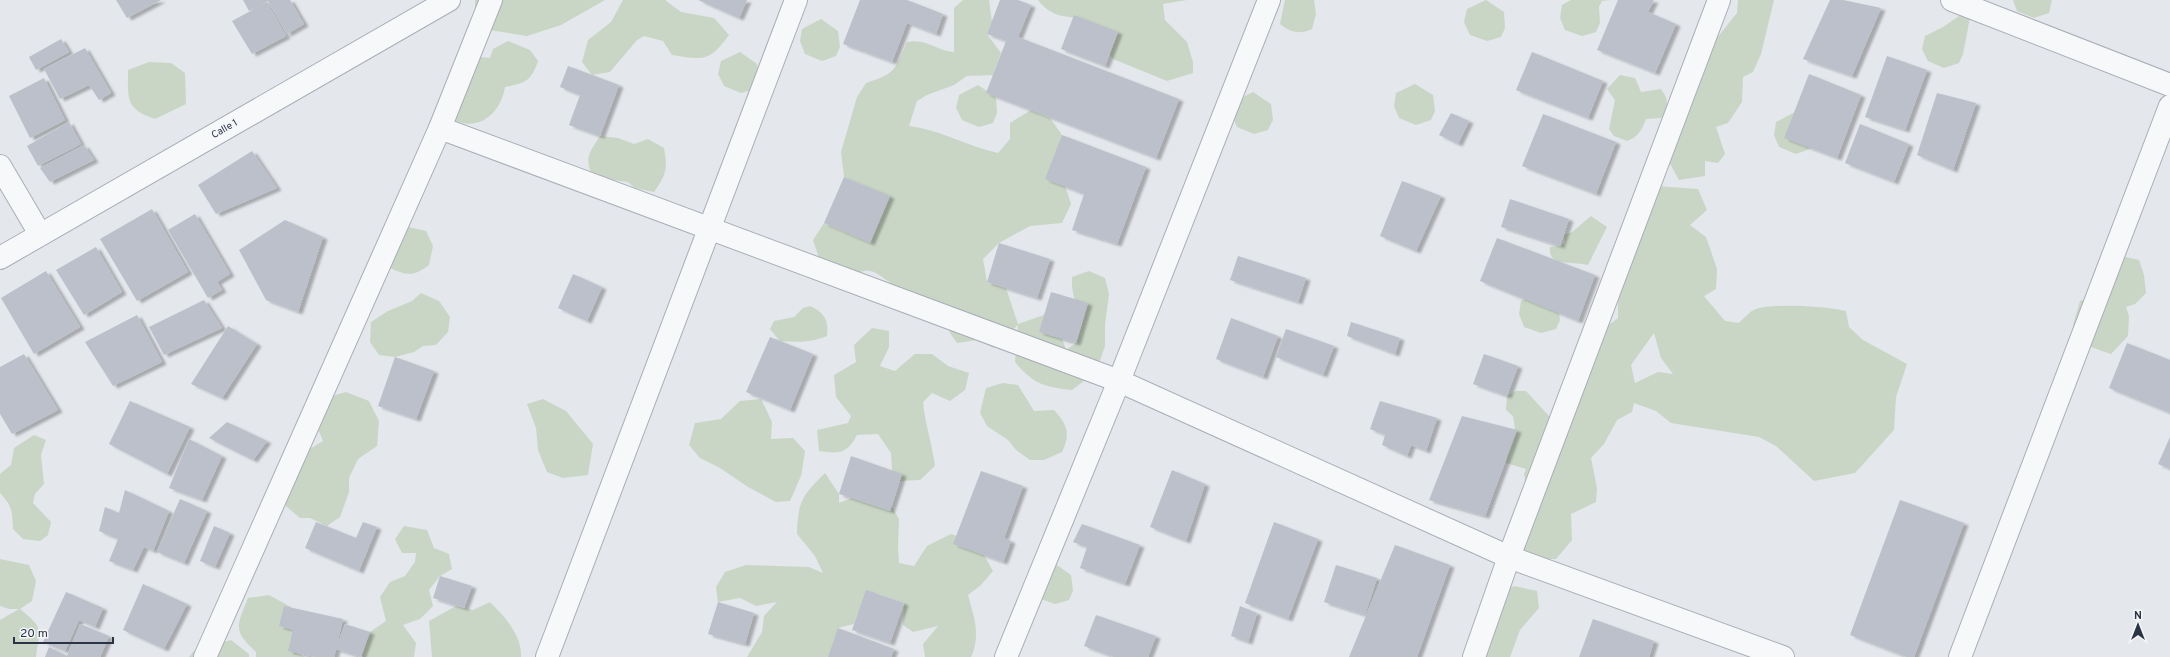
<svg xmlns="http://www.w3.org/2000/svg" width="2170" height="657" font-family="Overpass,sans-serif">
<defs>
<filter id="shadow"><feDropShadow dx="4.5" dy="2.5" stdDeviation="1" flood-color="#0004"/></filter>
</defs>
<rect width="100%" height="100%" fill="#e4e7ec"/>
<g fill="#c9d6c5" fill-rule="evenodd">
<path d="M 475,0 L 605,0 L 561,25 L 527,36 L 489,30 L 475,10 Z"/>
<path d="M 623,0 L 665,0 L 681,12 L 714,18 L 729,35 C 709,62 704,60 672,55 L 663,41 L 644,36 L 637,40 L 610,72 L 592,75 L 582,62 L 588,40 L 611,22 Z"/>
<path d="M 963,0 L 989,0 L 992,22 L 987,34 L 1001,53 L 993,75 L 967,76 L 954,85 L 927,95 L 917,101 L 909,126 C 941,130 967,146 998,153 L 1010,139 L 1010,123 L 1031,110 L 1050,118 L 1062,135 C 1050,167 1063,174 1071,204 L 1062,223 L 1030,226 L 999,243 L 983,259 L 987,282 L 1006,288 L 1018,324 L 1044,315 L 1059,329 L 1066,350 L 1076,343 L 1083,320 C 1076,305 1071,293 1072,277 L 1089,271 L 1105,278 L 1109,294 L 1105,325 L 1105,346 L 1096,372 L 1072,390 C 1045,387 1033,384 1015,362 L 1018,325 L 994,348 L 977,340 L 957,343 L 950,333 L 936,301 C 923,297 907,293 895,286 C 872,271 873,265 845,278 L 823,270 L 813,240 L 824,223 L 843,231 L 877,191 L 844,177 L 841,152 L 857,97 L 866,83 C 895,74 895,70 907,42 C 927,38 936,51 954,52 L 954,8 Z"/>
<path d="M 1038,0 L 1187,0 L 1163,4 L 1165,20 L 1187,42 L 1193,62 L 1193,73 L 1167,81 L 1113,59 L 1082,18 C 1064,17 1050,16 1038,0 Z"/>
<path d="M 1285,0 L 1314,0 L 1316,14 L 1312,29 C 1299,35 1290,32 1280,24 Z"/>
<path d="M 1486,0 L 1504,12 L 1505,28 L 1501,37 L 1487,41 L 1470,35 L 1464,22 L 1467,9 Z"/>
<path d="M 1571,0 L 1610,0 L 1602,1 L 1599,7 L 1600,23 L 1596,32 L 1582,36 L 1565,30 L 1560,18 L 1562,5 Z"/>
<path d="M 1738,0 L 1774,0 L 1761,54 L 1753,72 L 1743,77 L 1742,102 L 1728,123 L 1716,127 L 1725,154 L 1718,163 L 1705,161 L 1705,176 L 1679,180 L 1667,158 L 1717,38 L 1737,13 Z"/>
<path d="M 2013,0 L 2052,0 L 2049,13 L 2034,18 L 2017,11 Z"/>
<path d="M 1972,7 L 1963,54 L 1959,63 L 1944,68 L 1928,61 L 1922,49 L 1925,36 L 1943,27 Z"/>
<path d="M 821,19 L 838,31 L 840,47 L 836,56 L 822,61 L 805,54 L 800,41 L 802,29 Z"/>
<path d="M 508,41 L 530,50 L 538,61 C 531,81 526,83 505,87 C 501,111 482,131 456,121 C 450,118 443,113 437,110 C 445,81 453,52 490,58 L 493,49 Z"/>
<path d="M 740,52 L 757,64 L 759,80 L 755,89 L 741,93 L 724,86 L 718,74 L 721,61 Z"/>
<path d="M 149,62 L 171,63 L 185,73 L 186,104 L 155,119 C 125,109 128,99 128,70 Z"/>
<path d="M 1620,75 L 1635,78 L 1641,92 L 1661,89 C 1669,100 1669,106 1661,118 L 1646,119 C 1642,130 1638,137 1627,141 L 1614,136 L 1609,129 L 1615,100 L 1607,89 Z"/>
<path d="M 1415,84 L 1433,95 L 1435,111 L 1431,120 L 1416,125 L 1399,118 L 1394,106 L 1396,93 Z"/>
<path d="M 978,85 L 996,97 L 997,113 L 993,123 L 979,127 L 962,120 L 956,108 L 959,95 Z"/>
<path d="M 1253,92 L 1271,104 L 1273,120 L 1268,130 L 1254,134 L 1237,127 L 1232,115 L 1234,102 Z"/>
<path d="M 1795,112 L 1814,140 L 1810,149 L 1796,154 L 1779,147 L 1774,135 L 1776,122 Z"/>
<path d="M 600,136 L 618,138 L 634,144 L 648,139 L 664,148 C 668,169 666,175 654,192 L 635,188 L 628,182 L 593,177 C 584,158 589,153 600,136 Z"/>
<path d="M 1656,186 L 1698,189 L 1707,210 L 1690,225 L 1706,237 L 1717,269 L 1716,289 L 1704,296 L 1725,321 L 1739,323 C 1744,318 1750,311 1756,309 C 1774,303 1826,306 1846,311 L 1849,327 L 1863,340 L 1907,364 L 1896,397 L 1894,430 L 1855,473 L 1814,481 L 1776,446 L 1759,437 L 1671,423 L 1656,411 L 1634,403 L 1632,412 L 1617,420 L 1604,444 L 1591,458 L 1597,488 L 1596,502 L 1571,514 L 1572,540 L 1556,559 L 1544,559 L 1516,546 L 1529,499 L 1524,474 L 1526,469 L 1506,463 L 1508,434 L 1515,429 L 1513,416 L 1506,410 L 1507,396 L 1516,391 L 1526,391 L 1549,416 L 1552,426 L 1597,334 L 1618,318 L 1618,279 ZM 1654,333 L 1661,358 L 1673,374 L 1658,372 L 1635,383 L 1631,365 Z"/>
<path d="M 1591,216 L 1607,227 L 1588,265 C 1573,261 1547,267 1550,247 L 1560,246 L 1565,243 L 1564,235 L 1572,232 Z"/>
<path d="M 395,224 L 426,231 L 433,246 L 429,265 C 411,279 405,274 385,266 Z"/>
<path d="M 2113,254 L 2139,260 L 2144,275 L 2146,293 L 2135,304 L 2126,307 L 2129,316 L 2128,336 L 2111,354 L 2088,346 L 2073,325 L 2080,301 L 2098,295 L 2091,280 L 2099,259 Z"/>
<path d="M 1540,292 L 1558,304 L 1560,320 L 1556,329 L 1541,333 L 1524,327 L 1519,314 L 1521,301 Z"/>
<path d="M 421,293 L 439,301 L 450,317 L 448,332 L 436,345 L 423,346 L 414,352 L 395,357 L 379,355 L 370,342 L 371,322 L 388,311 L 412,301 Z"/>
<path d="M 810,306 C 825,313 829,321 827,336 C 811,343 797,342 780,341 L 770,329 L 774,321 L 794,317 L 803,308 Z"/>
<path d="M 872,328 L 889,331 L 889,347 L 880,366 L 895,371 L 915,354 L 932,354 L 948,366 L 969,373 L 965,390 L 950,401 L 932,393 L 923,402 C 925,424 932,443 935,466 L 920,480 L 900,481 L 892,470 L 891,453 L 878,434 L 857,435 C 847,454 839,454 819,451 L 817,430 L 848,423 L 851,416 L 836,397 L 834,375 L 856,362 L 854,345 Z"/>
<path d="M 1003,383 L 1018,385 L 1034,411 L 1054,410 C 1067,424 1071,434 1062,452 L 1044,460 L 1030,460 L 1016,450 L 1008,440 L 987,426 L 980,413 L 986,388 Z"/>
<path d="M 346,392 L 369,401 L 379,421 L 377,446 L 358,459 L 349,478 L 349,492 L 340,517 L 327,526 L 310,518 L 300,518 L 286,506 L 284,487 L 293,459 L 323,441 L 314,419 L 317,400 Z"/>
<path d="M 543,399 L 566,411 L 593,444 L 588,475 L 563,478 L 547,472 L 538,450 L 536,428 L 527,404 Z"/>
<path d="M 761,399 L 772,422 L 771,439 L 793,438 L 805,451 L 801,476 L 790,501 L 776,502 L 748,487 L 720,468 L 700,458 L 689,445 L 695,423 L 721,419 L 740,401 Z"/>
<path d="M 34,435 L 46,440 L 41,455 L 44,484 L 35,494 L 33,503 L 51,522 L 48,535 L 40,541 L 23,539 L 13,529 C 12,511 13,507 0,493 L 0,474 L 11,465 L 14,448 Z"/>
<path d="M 825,473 L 839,494 L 839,503 L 862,494 L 887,499 L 899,519 L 898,546 L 899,563 L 914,566 L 927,546 L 951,534 L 971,540 L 984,555 L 993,571 L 981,585 L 968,595 C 974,617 981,635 971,657 L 925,657 L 923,644 L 938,626 L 913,632 L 903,625 L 904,603 L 876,593 L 858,613 L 854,624 L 838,628 L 834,657 L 747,657 L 762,632 L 764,616 L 777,602 L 756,606 L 740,598 L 718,602 L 716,587 L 725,572 L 746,565 L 809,567 L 823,573 L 815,556 L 797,534 C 798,501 802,496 825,473 Z"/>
<path d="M 404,526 L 427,530 L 434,548 L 449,554 L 452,569 L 440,576 L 429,590 L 433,606 L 420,619 L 403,625 L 416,643 L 414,657 L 363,657 L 357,647 L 370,632 L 386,621 L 380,597 L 390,582 L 405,576 L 415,562 L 416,553 L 402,553 L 395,539 Z"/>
<path d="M 0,559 L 29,565 L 36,581 L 32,601 L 20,609 C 44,629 40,627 36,657 L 0,657 L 0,620 L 19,609 L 9,609 L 0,606 Z"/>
<path d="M 1054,563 L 1071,575 L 1073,591 L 1069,600 L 1055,604 L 1038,598 Z"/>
<path d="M 1514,586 L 1537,591 L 1539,608 L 1520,630 L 1510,657 L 1473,657 L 1494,597 Z"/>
<path d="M 269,595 L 291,607 L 296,624 L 297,653 L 305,657 L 256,657 L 256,652 C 232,630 237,626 248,598 Z"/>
<path d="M 490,602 C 505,617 522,635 521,657 L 432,657 L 429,621 L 456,606 L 473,610 Z"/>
<path d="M 231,640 L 249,654 L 249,657 L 189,657 L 194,651 Z"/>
</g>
<g fill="#bbc0ca" filter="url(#shadow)">
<path d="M 116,0 L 161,0 L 127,18 Z"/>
<path d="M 243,0 L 290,0 L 304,24 L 287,34 L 268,1 L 249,11 Z"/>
<path d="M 698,0 L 747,0 L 739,18 Z"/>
<path d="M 860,0 L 907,0 L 943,14 L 936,34 L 907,23 L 892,62 L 843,44 Z"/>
<path d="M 1000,0 L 1018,0 L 1031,5 L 1018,37 L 1179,99 L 1156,158 L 986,93 L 1006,41 L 987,34 Z"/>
<path d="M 1618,0 L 1654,0 L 1648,12 L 1676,24 L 1655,73 L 1597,50 Z"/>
<path d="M 1830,0 L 1843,0 L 1881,8 L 1852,76 L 1803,59 Z"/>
<path d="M 267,2 L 286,36 L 252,54 L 232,21 Z"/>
<path d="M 1074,15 L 1118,32 L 1105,66 L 1061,49 Z"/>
<path d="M 61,39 L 69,52 L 36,70 L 29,57 Z"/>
<path d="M 85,48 L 111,93 L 99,100 L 89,85 L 60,99 L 44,69 Z"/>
<path d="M 1532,52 L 1603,81 L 1588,118 L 1516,90 Z"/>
<path d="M 1887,56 L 1927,70 L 1905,130 L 1865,117 Z"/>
<path d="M 568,66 L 619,85 L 600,136 L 569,125 L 580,95 L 560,87 Z"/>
<path d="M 1809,74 L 1861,95 L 1837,158 L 1784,138 Z"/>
<path d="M 44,78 L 65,120 L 30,138 L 9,96 Z"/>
<path d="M 1937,93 L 1976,103 L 1953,170 L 1917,155 Z"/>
<path d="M 1451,113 L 1469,121 L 1458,144 L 1439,135 Z"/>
<path d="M 1543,114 L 1616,142 L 1596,194 L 1522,166 Z"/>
<path d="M 69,122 L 81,144 L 38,166 L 27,146 Z"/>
<path d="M 1860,124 L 1909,144 L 1894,182 L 1845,163 Z"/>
<path d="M 1062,135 L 1146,167 L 1117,244 L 1072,230 L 1084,194 L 1045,179 Z"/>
<path d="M 84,145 L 94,160 L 50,182 L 40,168 Z"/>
<path d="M 252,151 L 277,188 L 216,214 L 198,185 Z"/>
<path d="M 844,177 L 890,196 L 870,243 L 824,223 Z"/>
<path d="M 1402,181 L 1441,196 L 1416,251 L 1380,236 Z"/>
<path d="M 1510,199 L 1569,219 L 1560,246 L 1501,227 Z"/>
<path d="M 152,209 L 188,272 L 137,301 L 100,239 Z"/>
<path d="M 195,214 L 230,274 L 217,282 L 222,290 L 208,298 L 168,230 Z"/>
<path d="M 285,220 L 323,237 L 298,312 L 266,300 L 239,250 Z"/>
<path d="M 1497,238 L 1595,275 L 1578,321 L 1480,281 Z"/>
<path d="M 999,243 L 1050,259 L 1037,298 L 987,282 Z"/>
<path d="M 96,247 L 122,292 L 84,315 L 56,270 Z"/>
<path d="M 1238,256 L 1306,278 L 1298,302 L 1230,280 Z"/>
<path d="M 46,271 L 80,327 L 34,354 L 1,298 Z"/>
<path d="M 573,274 L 602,287 L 587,321 L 558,308 Z"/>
<path d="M 1051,292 L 1088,303 L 1076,343 L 1039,332 Z"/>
<path d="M 204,300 L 222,328 L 164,355 L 149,327 Z"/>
<path d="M 137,315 L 162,362 L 113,386 L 85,342 Z"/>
<path d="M 1231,318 L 1278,336 L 1263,377 L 1216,359 Z"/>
<path d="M 1351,322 L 1400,338 L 1395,354 L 1347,336 Z"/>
<path d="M 228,326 L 257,344 L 222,398 L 191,384 Z"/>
<path d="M 1286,329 L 1334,346 L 1323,375 L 1276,357 Z"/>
<path d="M 770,337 L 813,354 L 790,410 L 746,392 Z"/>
<path d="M 2127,343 L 2170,360 L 2170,413 L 2109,388 Z"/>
<path d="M 24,354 L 58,410 L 12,434 L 0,414 L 0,367 Z"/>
<path d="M 1484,354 L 1518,366 L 1507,396 L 1473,384 Z"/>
<path d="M 395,357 L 434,371 L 416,419 L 378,406 Z"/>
<path d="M 130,401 L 190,427 L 167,474 L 109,444 Z"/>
<path d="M 1380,401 L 1437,418 L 1426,451 L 1411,445 L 1407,456 L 1382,445 L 1385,435 L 1370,429 Z"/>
<path d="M 1462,416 L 1517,430 L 1485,516 L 1429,500 Z"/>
<path d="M 227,422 L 267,441 L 253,460 L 209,438 Z"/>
<path d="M 2170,437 L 2170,469 L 2158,464 Z"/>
<path d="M 189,439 L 222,456 L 202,500 L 169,488 Z"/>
<path d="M 851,456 L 902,474 L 890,511 L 839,494 Z"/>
<path d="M 1172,470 L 1205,484 L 1186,541 L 1150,527 Z"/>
<path d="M 981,471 L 1023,486 L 1004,538 L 1011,541 L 1003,562 L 953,544 Z"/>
<path d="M 125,490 L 169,511 L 153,551 L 144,547 L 133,570 L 109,561 L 118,539 L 99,531 L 105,507 L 119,513 Z"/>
<path d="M 180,499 L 207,511 L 184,563 L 157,552 Z"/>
<path d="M 1900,500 L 1964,523 L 1914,657 L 1907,657 L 1850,635 Z"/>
<path d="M 316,522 L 356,538 L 363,522 L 377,527 L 359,571 L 305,548 Z"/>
<path d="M 1274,522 L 1318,539 L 1288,619 L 1245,603 Z"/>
<path d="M 1082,524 L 1140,545 L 1125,584 L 1080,568 L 1087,547 L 1073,542 Z"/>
<path d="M 214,526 L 230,533 L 215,567 L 200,561 Z"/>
<path d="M 1395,545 L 1450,565 L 1417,657 L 1349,657 Z"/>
<path d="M 1336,565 L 1377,578 L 1365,615 L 1324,602 Z"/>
<path d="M 440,576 L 472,586 L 464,608 L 433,598 Z"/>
<path d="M 143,584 L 187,604 L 164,649 L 123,630 Z"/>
<path d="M 866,590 L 904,603 L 890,643 L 852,630 Z"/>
<path d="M 66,592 L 103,608 L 95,627 L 79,620 L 65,651 L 43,642 Z"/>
<path d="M 718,602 L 754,613 L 745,644 L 708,634 Z"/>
<path d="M 284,606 L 343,619 L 336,649 L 345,624 L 370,632 L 361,657 L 336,649 L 334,657 L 316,657 L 288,651 L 293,630 L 279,626 Z"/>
<path d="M 1240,606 L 1257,613 L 1248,642 L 1231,636 Z"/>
<path d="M 1096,615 L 1156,636 L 1148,657 L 1114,657 L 1084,646 Z"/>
<path d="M 1593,619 L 1654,641 L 1649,657 L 1579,657 Z"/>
<path d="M 80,624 L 109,636 L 100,657 L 45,657 L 49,647 L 67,656 Z"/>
<path d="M 838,628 L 894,649 L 891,657 L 828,657 Z"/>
</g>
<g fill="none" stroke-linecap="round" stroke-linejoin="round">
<g stroke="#a9aeb7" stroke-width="24">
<g id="minor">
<path d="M 1952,0 L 2170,85"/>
<path d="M 440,128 L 1119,381 L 1509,557 L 1783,657"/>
<path d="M 0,166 L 40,234"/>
<path d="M 0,258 L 449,0"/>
<path d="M 205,657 L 440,128 L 491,0"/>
<path d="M 547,657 L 796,0"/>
<path d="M 1006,657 L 1119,381 L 1269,0"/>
<path d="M 1474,657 L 1509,557 L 1719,0"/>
<path d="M 1960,657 L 2170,106"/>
</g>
</g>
<use href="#minor" stroke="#f7f8fa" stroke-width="22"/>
</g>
<g text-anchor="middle" stroke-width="3" stroke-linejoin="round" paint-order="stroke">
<g font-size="10" fill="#2b3445" stroke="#f4f6f9">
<text transform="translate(224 128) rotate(-30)" y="4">Calle 1</text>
</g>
</g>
<g transform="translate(2138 625)" stroke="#f4f6f9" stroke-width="3" paint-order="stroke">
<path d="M0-3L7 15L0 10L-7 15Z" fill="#2b3445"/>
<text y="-6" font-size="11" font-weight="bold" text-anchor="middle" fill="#2b3445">N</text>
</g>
<path d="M14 637v6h99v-6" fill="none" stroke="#2b3445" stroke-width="2"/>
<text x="20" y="637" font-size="12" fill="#2b3445" stroke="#f4f6f9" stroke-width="3" paint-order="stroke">20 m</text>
</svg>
